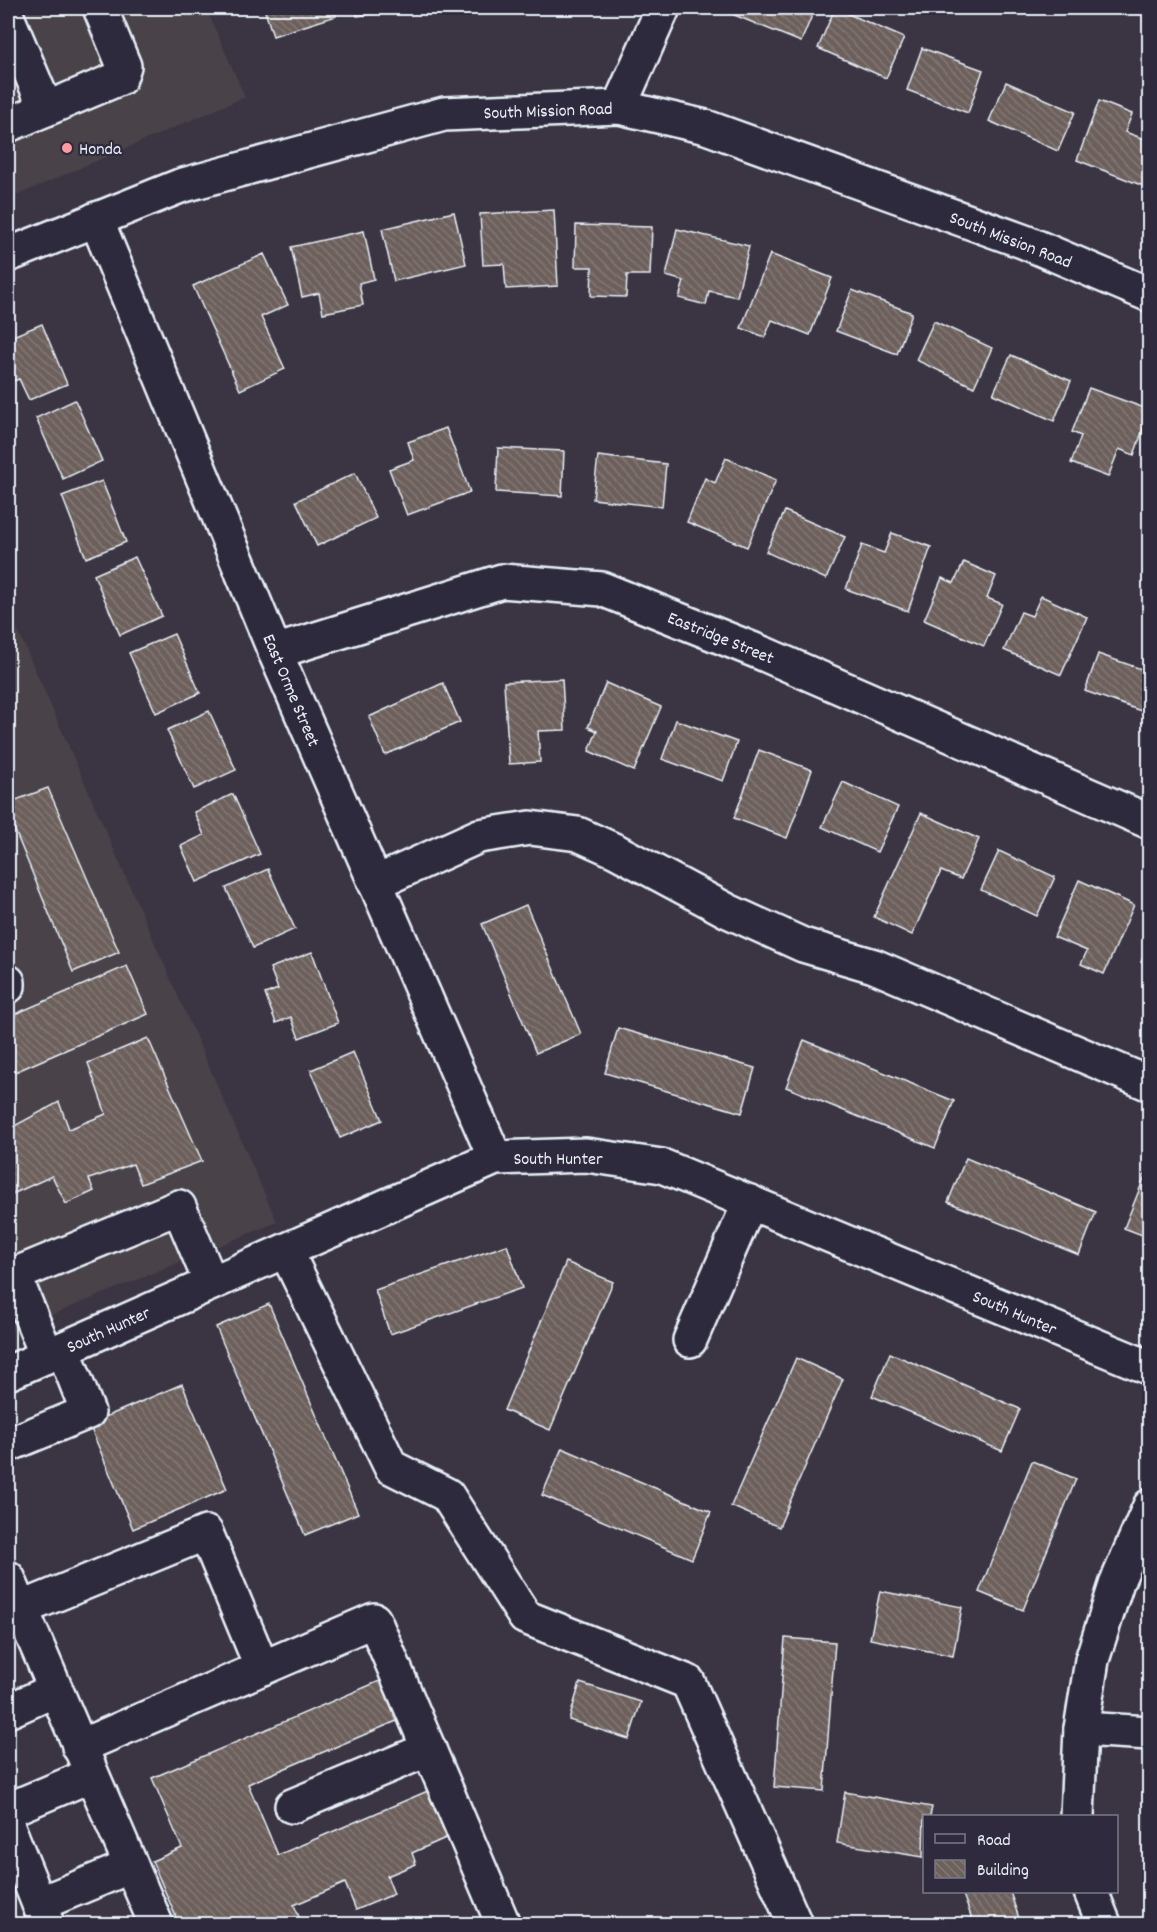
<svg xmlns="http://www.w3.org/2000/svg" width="1157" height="1932" font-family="Dekko,sans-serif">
<defs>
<pattern id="building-back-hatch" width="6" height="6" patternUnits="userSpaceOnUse" patternTransform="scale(1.5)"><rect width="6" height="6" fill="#6d615c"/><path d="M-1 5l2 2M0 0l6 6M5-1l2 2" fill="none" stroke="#827874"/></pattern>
</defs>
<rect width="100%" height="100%" fill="#3b3543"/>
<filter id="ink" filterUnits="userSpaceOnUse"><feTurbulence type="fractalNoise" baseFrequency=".0167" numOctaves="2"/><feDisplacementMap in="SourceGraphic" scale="12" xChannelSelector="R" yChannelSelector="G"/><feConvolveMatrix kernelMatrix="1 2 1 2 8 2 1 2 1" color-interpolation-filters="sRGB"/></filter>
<g filter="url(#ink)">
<g fill="#4a424a">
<path d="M 8,8 L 206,8 L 245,97 L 8,199 Z"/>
<path d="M 8,608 L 277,1222 L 8,1333 Z"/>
</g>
<g fill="url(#building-back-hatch)" stroke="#e8f1f8" stroke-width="1.5">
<path d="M 264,8 L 333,8 L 336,16 L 273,36 Z"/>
<path d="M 356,8 L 422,8 L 357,16 Z"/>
<path d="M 734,8 L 815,8 L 801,42 L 732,14 Z"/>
<path d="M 835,8 L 904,38 L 886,78 L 818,48 Z"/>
<path d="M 922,48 L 983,70 L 968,113 L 907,90 Z"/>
<path d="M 1006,82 L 1075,112 L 1058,151 L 989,121 Z"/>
<path d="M 1099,101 L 1132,114 L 1125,132 L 1150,141 L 1150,177 L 1146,187 L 1077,160 Z"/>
<path d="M 554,210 L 558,286 L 506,289 L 504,264 L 483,265 L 480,214 Z"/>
<path d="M 454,212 L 466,264 L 394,281 L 382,229 Z"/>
<path d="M 576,225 L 652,227 L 650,275 L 627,275 L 626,297 L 591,296 L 592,267 L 575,267 Z"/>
<path d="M 677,229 L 749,246 L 737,297 L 709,291 L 706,305 L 679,298 L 684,281 L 666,276 Z"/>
<path d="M 364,231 L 374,279 L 359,283 L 363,305 L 323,313 L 319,293 L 302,297 L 291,247 Z"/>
<path d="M 264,254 L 288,305 L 261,317 L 285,369 L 240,390 L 193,286 Z"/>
<path d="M 770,254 L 832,278 L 810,335 L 772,320 L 765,337 L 741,328 Z"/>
<path d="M 852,290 L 912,313 L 897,354 L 836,331 Z"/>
<path d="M 934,321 L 992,348 L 974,387 L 916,360 Z"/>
<path d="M 42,324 L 67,384 L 29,400 L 19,379 L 8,383 L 8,338 Z"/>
<path d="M 1011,355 L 1071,381 L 1054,421 L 993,394 Z"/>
<path d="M 1089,388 L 1150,410 L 1134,455 L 1119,449 L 1108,477 L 1071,463 L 1081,436 L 1072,432 Z"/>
<path d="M 75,400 L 102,461 L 63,479 L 36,418 Z"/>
<path d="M 446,428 L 470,492 L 407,515 L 389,469 L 414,460 L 408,442 Z"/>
<path d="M 498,448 L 564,451 L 562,496 L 496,492 Z"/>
<path d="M 598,456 L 666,464 L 662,507 L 593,499 Z"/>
<path d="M 726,458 L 776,480 L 747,547 L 687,522 L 705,478 L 715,483 Z"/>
<path d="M 355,473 L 376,518 L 317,546 L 296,501 Z"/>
<path d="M 102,481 L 126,542 L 86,558 L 62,496 Z"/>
<path d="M 785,511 L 845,537 L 826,579 L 766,552 Z"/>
<path d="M 892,533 L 931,547 L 908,611 L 846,589 L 862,545 L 884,553 Z"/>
<path d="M 135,557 L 162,616 L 120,635 L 94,575 Z"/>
<path d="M 964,562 L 996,576 L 987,598 L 1002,604 L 984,646 L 924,620 L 942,578 L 954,583 Z"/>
<path d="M 1041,596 L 1087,617 L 1061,675 L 1004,650 L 1021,612 L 1032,616 Z"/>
<path d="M 174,634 L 200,693 L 156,713 L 129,653 Z"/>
<path d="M 1098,654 L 1150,672 L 1150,697 L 1144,712 L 1085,691 Z"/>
<path d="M 562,679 L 565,730 L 538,731 L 540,762 L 509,764 L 504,682 Z"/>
<path d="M 443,683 L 460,722 L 385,755 L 369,717 Z"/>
<path d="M 606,683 L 661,707 L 634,771 L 589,751 L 597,731 L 588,727 Z"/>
<path d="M 209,711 L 236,770 L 194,789 L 167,730 Z"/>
<path d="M 676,720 L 737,742 L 723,781 L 662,759 Z"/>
<path d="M 759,750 L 812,770 L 787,838 L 734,818 Z"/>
<path d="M 843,782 L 898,807 L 877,852 L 822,827 Z"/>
<path d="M 48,788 L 119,952 L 73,972 L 11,821 L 8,821 L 8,803 Z"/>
<path d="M 233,794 L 260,854 L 197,882 L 181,846 L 204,835 L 194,812 Z"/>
<path d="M 921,813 L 979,839 L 961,879 L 941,871 L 912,935 L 874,917 Z"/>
<path d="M 999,851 L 1055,877 L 1037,916 L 981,890 Z"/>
<path d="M 268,869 L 295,929 L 253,948 L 226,888 Z"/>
<path d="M 1079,880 L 1134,905 L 1104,974 L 1081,964 L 1087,951 L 1054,937 Z"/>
<path d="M 526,905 L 581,1034 L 536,1053 L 482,924 Z"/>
<path d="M 1150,941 L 1150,966 L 1141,962 Z"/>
<path d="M 312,952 L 338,1023 L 299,1038 L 291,1017 L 276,1023 L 265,994 L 278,989 L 270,968 Z"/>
<path d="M 127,966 L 148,1014 L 8,1075 L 8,1017 Z"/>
<path d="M 618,1028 L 755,1068 L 742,1113 L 605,1073 Z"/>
<path d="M 148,1038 L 202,1161 L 141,1184 L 133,1164 L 89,1179 L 94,1191 L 66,1204 L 52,1176 L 8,1196 L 8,1126 L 9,1129 L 59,1102 L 69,1129 L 106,1114 L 88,1063 Z"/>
<path d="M 804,1040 L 954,1101 L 935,1148 L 786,1087 Z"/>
<path d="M 353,1052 L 382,1120 L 340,1138 L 311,1070 Z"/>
<path d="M 966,1158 L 1096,1212 L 1079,1255 L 948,1202 Z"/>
<path d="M 1150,1163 L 1150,1238 L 1124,1228 Z"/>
<path d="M 507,1245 L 522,1288 L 390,1334 L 375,1290 Z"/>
<path d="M 566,1262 L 613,1282 L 550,1430 L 504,1410 Z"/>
<path d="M 269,1304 L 358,1513 L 305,1535 L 216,1327 Z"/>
<path d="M 890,1353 L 1020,1409 L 1002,1451 L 872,1396 Z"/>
<path d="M 796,1358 L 843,1379 L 779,1527 L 731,1506 Z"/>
<path d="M 182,1384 L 227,1489 L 133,1529 L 89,1424 Z"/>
<path d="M 562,1448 L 711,1512 L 692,1559 L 542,1495 Z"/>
<path d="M 1032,1461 L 1076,1479 L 1023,1610 L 979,1592 Z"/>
<path d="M 880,1591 L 962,1607 L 953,1656 L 870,1639 Z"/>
<path d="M 785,1638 L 835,1642 L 824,1791 L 774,1787 Z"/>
<path d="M 382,1680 L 399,1720 L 248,1784 L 278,1855 L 430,1790 L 450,1836 L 412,1853 L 416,1864 L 387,1876 L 394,1894 L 356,1910 L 345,1883 L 294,1905 L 302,1924 L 179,1924 L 152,1861 L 182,1848 L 152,1778 Z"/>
<path d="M 580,1683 L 641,1702 L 629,1739 L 569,1720 Z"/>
<path d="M 845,1792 L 932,1807 L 930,1816 L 924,1816 L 923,1857 L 837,1843 Z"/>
<path d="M 962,1892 L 1010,1892 L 1021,1924 L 974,1924 Z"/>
</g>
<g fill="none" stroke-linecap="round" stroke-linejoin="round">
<g stroke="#e8f1f8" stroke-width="38">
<g id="minor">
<path d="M 8,19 L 46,109 L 8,125"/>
<path d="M 619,107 L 663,8"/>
<path d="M 46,109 L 120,78 L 124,66 L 100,8"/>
<path d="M 96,219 L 275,652 L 495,1158"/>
<path d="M 8,255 L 180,186 L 444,114 L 619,107 L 706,127 L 1025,242 L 1150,295"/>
<path d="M 275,652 L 502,581 L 602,589 L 764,654 L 1150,822"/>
<path d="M 375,883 L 479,836 L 530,828 L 578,834 L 616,851 L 728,911 L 803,945 L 874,966 L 1150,1084"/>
<path d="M 8,982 L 8,986"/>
<path d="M 286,1251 L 391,1467 L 447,1495 L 525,1617 L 688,1682 L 795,1924"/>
<path d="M 690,1340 L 750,1202"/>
<path d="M 47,1356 L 14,1275 L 179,1207 L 211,1283"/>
<path d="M 8,1373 L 495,1158 L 586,1155 L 662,1166 L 1150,1368"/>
<path d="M 8,1445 L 88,1412 L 63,1349"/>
<path d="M 8,1578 L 156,1924"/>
<path d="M 8,1614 L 206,1533 L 262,1668"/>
<path d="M 8,1711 L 55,1690"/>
<path d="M 1081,1729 L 1150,1733"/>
<path d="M 79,1747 L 374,1620 L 503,1924"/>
<path d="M 292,1806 L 429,1749"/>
<path d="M 8,1810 L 91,1775"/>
<path d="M 1077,1816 L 1081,1729 L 1092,1660 L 1117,1582 L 1150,1506"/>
<path d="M 1091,1892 L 1104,1924"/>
<path d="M 39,1904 L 131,1866"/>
</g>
</g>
<g stroke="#e8f1f8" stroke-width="38">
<path id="major" d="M 8,1827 L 47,1924"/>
</g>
<use href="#minor" stroke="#2f2a3d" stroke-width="33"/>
<use href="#major" stroke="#2f2a3d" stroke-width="33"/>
</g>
</g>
<circle fill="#ff9aa2" stroke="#2f2a3d" stroke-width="2" cx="67" cy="148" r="6"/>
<g text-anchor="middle" stroke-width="4.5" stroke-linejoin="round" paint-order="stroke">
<g font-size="18" fill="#e8f1f8" stroke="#2f2a3d">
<text transform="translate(548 110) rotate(-2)" y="6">South Mission Road</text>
<text transform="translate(1011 239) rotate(21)" y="6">South Mission Road</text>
<text transform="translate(721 637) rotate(22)" y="6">Eastridge Street</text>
<text transform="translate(292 690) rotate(67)" y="6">East Orme Street</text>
<text x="558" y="1164">South Hunter</text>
<text transform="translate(1015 1312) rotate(23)" y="6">South Hunter</text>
<text transform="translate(108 1329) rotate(-24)" y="6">South Hunter</text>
</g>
<g font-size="18" fill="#e8f1f8" stroke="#2f2a3d" text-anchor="start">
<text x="79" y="154">Honda</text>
</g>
</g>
<rect width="1157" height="1932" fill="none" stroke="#2f2a3d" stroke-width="30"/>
<rect x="15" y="15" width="1127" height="1902" fill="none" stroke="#e8f1f8" stroke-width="2" filter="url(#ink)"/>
<rect x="923" y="1815" width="195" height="78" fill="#2f2a3d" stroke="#797a88" stroke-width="1.5"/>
<rect x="935" y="1834" width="30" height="9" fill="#2f2a3d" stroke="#797a88" stroke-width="1.5"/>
<text x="977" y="1845" font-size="18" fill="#e8f1f8">Road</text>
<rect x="935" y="1860" width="30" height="18" fill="url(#building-back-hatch)" stroke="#797a88" stroke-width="1.5"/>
<text x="977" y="1875" font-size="18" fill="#e8f1f8">Building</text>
</svg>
